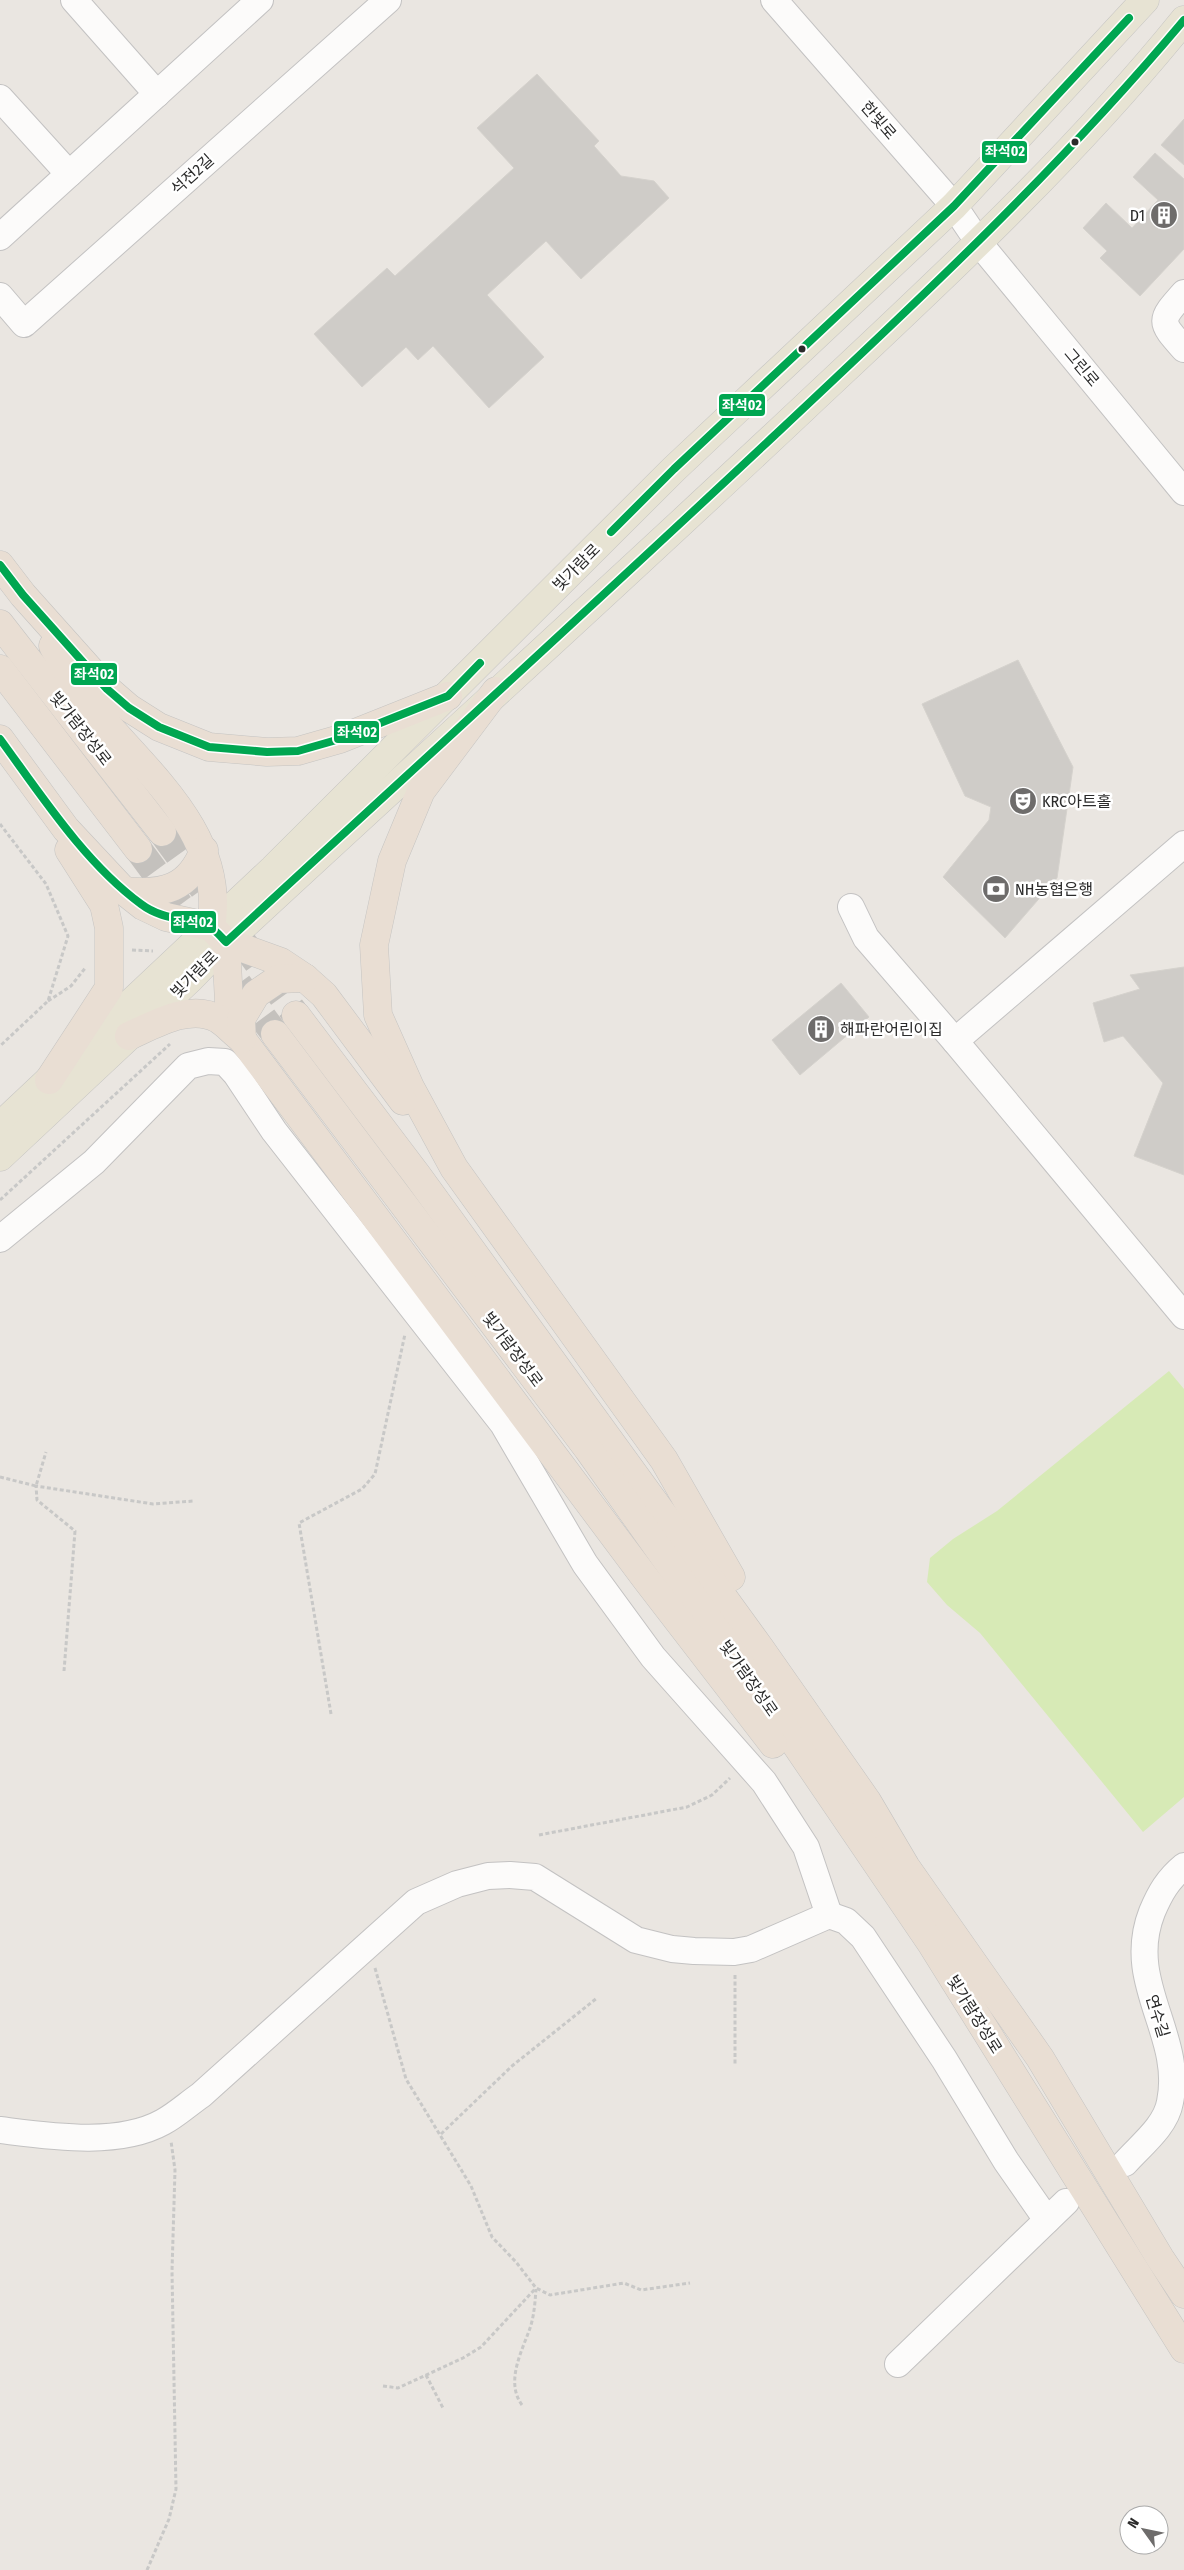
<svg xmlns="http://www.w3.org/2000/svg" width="1184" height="2570" font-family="'Fira Sans Condensed','Noto Sans KR',sans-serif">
<rect width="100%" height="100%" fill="#eae6e1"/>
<path fill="#d7eab6" d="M 1169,1371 L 1184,1389 L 1184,1797 L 1143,1832 L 980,1633 L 947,1605 L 927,1582 L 930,1558 L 953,1539 L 997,1511 Z"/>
<g fill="#cfccc8" stroke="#d5d2cd">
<path d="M 537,74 L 599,141 L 594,146 L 621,176 L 654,181 L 669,198 L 581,279 L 546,241 L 487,295 L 544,357 L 489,408 L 433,346 L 418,360 L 406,347 L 362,387 L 314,334 L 387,268 L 395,276 L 514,168 L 477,128 Z"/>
<path d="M 1184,119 L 1184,165 L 1161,145 Z"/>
<path d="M 1155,153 L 1184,179 L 1184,249 L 1140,296 L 1100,258 L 1107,251 L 1083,228 L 1106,203 L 1132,228 L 1158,200 L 1133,177 Z"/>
<path d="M 1018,660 L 1073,767 L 1057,878 L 1005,938 L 943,877 L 989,820 L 991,807 L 965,796 L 922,704 Z"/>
<path d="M 1184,967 L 1184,1175 L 1134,1156 L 1163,1083 L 1123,1036 L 1104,1042 L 1093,1003 L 1140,989 L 1130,975 Z"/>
<path d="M 841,983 L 869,1017 L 800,1075 L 772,1040 Z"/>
</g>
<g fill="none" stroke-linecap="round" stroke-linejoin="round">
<g stroke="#c4c1bd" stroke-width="28" stroke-dasharray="28 14" stroke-linecap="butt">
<path d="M 162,832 L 205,891"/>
<path d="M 138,849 L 202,936"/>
<path d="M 241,940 L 296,1015"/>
<path d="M 238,984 L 275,1034"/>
</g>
<g stroke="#c3c2c2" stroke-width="28">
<g id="minor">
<path d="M 74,0 L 157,94"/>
<path d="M 774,0 L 954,206 L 979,243 L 1184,492"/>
<path d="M 0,98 L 69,174"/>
<path d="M 0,237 L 260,0"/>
<path d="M 1184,293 C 1159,321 1159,321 1184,349"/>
<path d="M 0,296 L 24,324 L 388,0"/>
<path d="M 851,907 L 866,938 L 955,1041 L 1184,1316"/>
<path d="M 955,1041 L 1184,844"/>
<path d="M 0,1239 L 94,1162 L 188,1066 L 208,1061 L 225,1062 L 236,1074 L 274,1131 L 503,1424 L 585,1564 L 653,1657 L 764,1782 L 806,1847 L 829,1915"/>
<path d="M 0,2130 C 49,2136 118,2147 163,2122 C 176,2115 188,2104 201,2095 L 416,1902 L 457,1884 L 488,1876 L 510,1875 L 535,1877 L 636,1940 L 672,1949 L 694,1951 L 734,1952 L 751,1949 L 829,1915 L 846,1921 L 863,1937 L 944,2059 L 1006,2161 L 1047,2220"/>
<path d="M 1125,2163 C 1141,2145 1166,2126 1170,2102 C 1184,2034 1124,1983 1152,1912 C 1160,1893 1168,1879 1184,1866"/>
<path d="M 898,2364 L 1066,2202"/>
</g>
</g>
<g stroke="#c5c4c2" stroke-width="29">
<g id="major">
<path d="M 0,1126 L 273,869 L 674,469 L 954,206 L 1145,0"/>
<path d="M 0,1157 L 190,979 L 226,942 C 419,763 614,587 805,407 C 937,283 1070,161 1184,20"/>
</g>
</g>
<g stroke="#c5c4c2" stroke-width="29">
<g id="highway">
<path d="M 0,565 L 23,595 L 107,689 L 129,708 L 159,727 L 209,747 L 267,752 L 298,751 L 340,739 L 448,696"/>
<path d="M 0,624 L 162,832"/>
<path d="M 53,646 C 62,662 71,681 82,695 C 136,765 228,829 211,927"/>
<path d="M 0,669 L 138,849"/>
<path d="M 496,691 L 421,791 L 392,861 L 374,945 L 378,1015 L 410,1087 L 454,1168 L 664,1460 L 731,1577"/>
<path d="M 0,739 L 66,829 L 124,891 L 143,906 L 166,917 L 211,927 L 226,942 L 281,962 L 305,978 L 324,995 L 403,1101"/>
<path d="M 124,891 C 163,895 189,889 204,850"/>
<path d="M 226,942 L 229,1003 L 239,1034"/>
<path d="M 296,1015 L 417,1175 L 760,1648 L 867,1801 L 906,1867 L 1040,2058 L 1160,2258 L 1184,2294"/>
<path d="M 275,1034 L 588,1449 L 760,1692 L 931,1943 L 1184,2349"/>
<path d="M 129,1036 C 154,1025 190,1003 218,1019 C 226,1024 234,1033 242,1039 L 646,1579 L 773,1744"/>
<path d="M 242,1039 L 241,1019 L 256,994 L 278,979 L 305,978"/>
<path d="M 49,1080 L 109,988 L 109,928 L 104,905 L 69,850"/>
</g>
</g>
<g stroke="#c8c8c7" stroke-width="3" stroke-dasharray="4 2.5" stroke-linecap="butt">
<path d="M 0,824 L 46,884 L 68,936 L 48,1001 L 0,1046"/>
<path d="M 132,950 L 153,951"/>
<path d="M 48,1001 L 71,986 L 86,967"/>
<path d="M 0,1200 L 170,1044"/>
<path d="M 0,1477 L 36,1486 L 46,1452"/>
<path d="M 64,1671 L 75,1531 L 37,1500 L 36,1486 L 153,1504 L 194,1501"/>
<path d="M 331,1714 L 299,1523 L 362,1489 L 375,1474 L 405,1334"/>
<path d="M 539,1835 L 687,1807 L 712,1795 L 730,1778"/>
<path d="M 375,1968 L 406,2079 L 471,2186 L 492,2237 L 516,2262 L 536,2288 L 550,2295 L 624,2283 L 641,2290 L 690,2283"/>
<path d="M 735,1975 L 735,2065"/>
<path d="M 441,2134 L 512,2066 L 597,1998"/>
<path d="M 426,2375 L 443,2408"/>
<path d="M 383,2386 L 398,2388 L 463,2358 L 481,2347 L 536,2288"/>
<path d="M 522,2405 C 506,2383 520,2355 529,2331 C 534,2318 535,2303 536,2289"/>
<path d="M 147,2570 L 169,2519 L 176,2489 L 172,2271 L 175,2170 L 171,2141"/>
</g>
<use href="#minor" stroke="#fcfbfa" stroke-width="26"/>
<use href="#major" stroke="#e7e3d3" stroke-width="28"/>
<use href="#highway" stroke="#e9ded3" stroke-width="28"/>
<g stroke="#fff" stroke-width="11">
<g id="bus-1">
<path d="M 611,532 L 674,469 L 954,206 L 1129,18"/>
<path d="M 0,565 L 23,595 L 107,689 L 129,708 L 159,727 L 209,747 L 267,752 L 298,751 L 340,739 L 448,696 L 480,663"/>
<path d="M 0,739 C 41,795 85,863 141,904 C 162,920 186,918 209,927 C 215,929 221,937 226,942 C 409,773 594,605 776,434 C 918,301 1059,169 1184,20"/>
</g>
</g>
<use href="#bus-1" stroke="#00a651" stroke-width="8"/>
</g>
<defs>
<g id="building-disc" transform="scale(1.4375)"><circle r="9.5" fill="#6e6c6b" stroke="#fff"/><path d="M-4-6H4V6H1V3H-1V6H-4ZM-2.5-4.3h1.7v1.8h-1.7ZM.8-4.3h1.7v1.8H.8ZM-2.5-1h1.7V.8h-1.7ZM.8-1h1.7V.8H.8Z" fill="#fff"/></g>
<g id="theatre-disc" transform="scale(1.4375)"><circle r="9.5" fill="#6e6c6b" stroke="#fff"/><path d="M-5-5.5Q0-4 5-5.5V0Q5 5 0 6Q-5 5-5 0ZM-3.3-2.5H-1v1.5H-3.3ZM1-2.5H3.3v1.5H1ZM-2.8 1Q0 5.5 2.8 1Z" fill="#fff"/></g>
<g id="bank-disc" transform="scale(1.4375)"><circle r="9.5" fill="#6e6c6b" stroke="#fff"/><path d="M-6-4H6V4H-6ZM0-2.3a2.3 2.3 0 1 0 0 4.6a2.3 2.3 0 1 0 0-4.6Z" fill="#fff"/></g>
</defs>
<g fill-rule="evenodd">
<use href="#building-disc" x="1164" y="215"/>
<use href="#theatre-disc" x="1023" y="801"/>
<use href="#bank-disc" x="996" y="889"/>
<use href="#building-disc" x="821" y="1029"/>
</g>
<g fill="#2b2b2b" stroke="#fff" stroke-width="2">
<circle cx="1075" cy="142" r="4.5"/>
<circle cx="802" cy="349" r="4.5"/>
</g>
<g text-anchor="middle" stroke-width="5" stroke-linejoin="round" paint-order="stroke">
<g font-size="16" fill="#2b2b2b" stroke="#fff">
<text transform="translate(879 120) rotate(49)" y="6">한빛로</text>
<text transform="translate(192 174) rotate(-42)" y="6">석전2길</text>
<text transform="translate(1082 367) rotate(50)" y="6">그린로</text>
<text transform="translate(576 567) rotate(-45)" y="6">빛가람로</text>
<text transform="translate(81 728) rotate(52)" y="6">빛가람장성로</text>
<text transform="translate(194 974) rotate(-45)" y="6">빛가람로</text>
<text transform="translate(513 1349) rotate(53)" y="6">빛가람장성로</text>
<text transform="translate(749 1678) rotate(55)" y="6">빛가람장성로</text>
<text transform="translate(975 2014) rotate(58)" y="6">빛가람장성로</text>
<text transform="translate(1158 2016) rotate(73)" y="6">연수길</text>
</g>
<g font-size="16" fill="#2b2b2b" stroke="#fff" text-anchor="start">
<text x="1145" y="221" text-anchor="end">D1</text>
<text x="1042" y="807">KRC아트홀</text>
<text x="1015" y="895">NH농협은행</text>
<text x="840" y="1035">해파란어린이집</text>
</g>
</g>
<g stroke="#fff" stroke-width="2">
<rect x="981" y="140" width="47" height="24" rx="5" fill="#00a651"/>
<rect x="718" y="393" width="48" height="24" rx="5" fill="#00a651"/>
<rect x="70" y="662" width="48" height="24" rx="5" fill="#00a651"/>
<rect x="333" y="720" width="47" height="24" rx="5" fill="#00a651"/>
<rect x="170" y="910" width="47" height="24" rx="5" fill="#00a651"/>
</g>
<g font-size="14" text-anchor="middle" font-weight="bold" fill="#fff">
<text x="1005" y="156">좌석02</text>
<text x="742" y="410">좌석02</text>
<text x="94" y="679">좌석02</text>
<text x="357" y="737">좌석02</text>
<text x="193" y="927">좌석02</text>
</g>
<g transform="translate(1144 2530) rotate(303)"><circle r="24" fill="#ffffff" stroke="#aaaaaa"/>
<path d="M0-4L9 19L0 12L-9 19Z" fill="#6e6c6b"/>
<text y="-8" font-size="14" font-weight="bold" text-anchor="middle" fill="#2b2b2b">N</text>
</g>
</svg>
